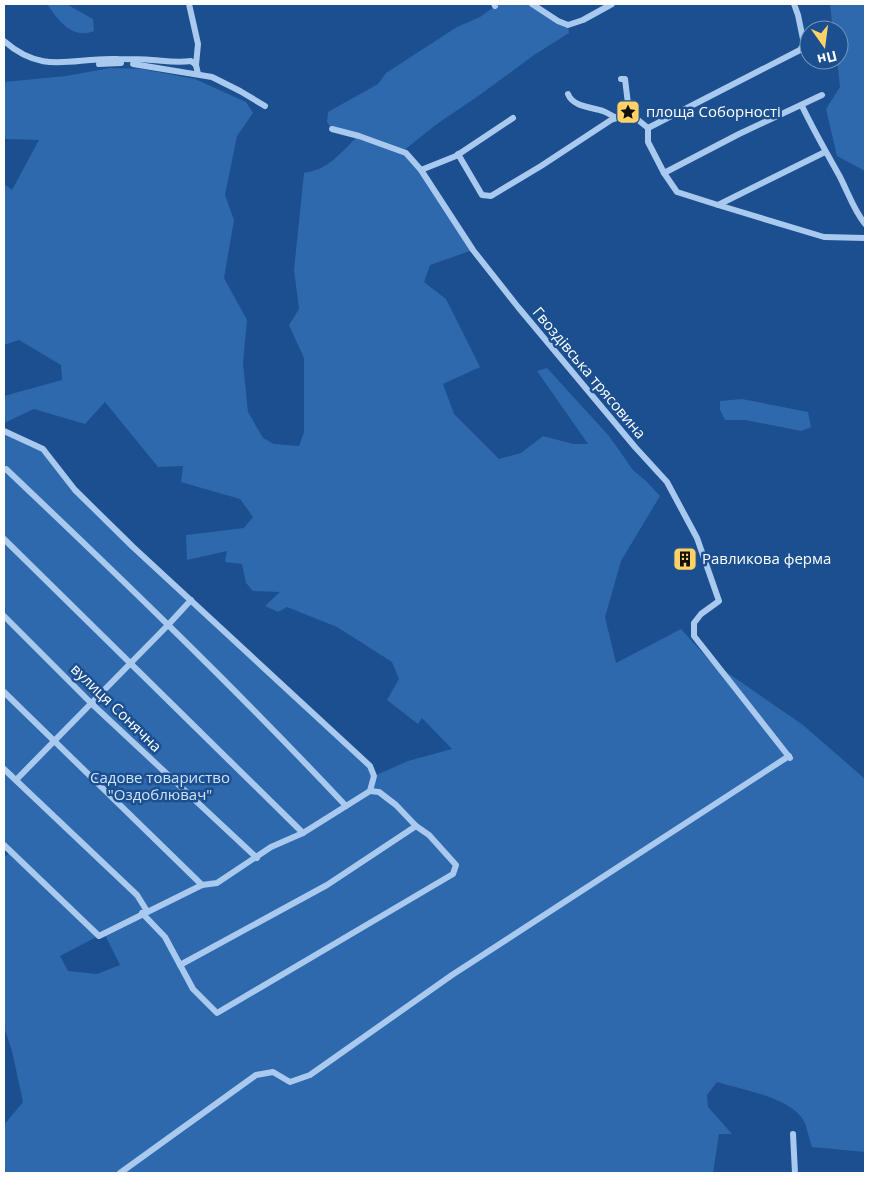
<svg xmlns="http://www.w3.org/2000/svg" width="869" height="1177" font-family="'Open Sans',sans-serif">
<rect width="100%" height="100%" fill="#1b4f8f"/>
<g fill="#2e69ad" fill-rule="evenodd">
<path d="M 47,4 L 68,4 L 70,6 L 93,19 L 94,31 C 72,40 58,20 47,4 Z"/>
<path d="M 498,4 L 532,4 L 568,25 L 569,33 L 534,55 L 481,94 L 437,124 L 403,151 L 406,153 L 473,250 L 430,265 L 424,282 L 446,299 L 480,367 L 443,384 L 454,414 L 499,459 L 521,453 L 543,436 L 573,444 L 588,444 L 537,371 L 547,368 L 609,436 L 633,470 L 646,481 L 660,496 L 621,561 L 605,617 L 616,663 L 681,629 L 709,660 L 803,725 L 865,779 L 865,1152 L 812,1147 C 809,1139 807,1125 802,1118 C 785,1096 742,1090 717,1082 L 707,1095 L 708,1107 L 732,1134 L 719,1134 L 713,1173 L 4,1173 L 4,1125 L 23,1102 L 12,1051 L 4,1027 L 4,857 L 11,852 L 4,845 L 4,430 L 43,449 L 75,490 L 370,766 L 374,776 L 408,761 L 452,749 L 422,718 L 418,724 L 387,700 L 399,679 L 392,662 L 337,627 L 287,607 L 278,612 L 265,606 L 280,592 L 253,591 L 246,583 L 242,564 L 225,562 L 227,551 L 187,560 L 186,535 L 244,528 L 253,517 L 240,499 L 181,482 L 183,466 L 158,467 L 105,402 L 85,424 L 34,409 L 4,423 L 4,396 L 62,380 L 61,365 L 19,340 L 4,345 L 4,184 L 12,190 L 39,140 L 4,139 L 4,82 L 66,76 L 110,68 L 142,69 L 195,79 L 246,102 L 253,113 L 237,136 L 225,195 L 234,220 L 224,278 L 247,320 L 243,363 L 248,412 L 263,438 L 274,444 L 299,446 L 304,432 L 304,358 L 289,325 L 299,309 L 294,270 L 304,173 C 330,169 340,153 358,136 L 332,129 L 327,122 L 328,112 L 378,84 L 386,73 L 457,27 L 480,17 ZM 104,933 L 120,965 L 97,974 L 68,971 L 60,956 Z"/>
<path d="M 830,4 L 865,4 L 865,171 L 837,156 L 826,109 L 840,87 L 837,60 L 839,60 L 839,30 L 833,30 Z"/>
<path d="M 742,399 L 808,412 L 811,427 L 801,431 L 745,420 L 725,420 L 720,410 L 720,401 Z"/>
</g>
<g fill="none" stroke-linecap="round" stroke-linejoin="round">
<g stroke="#a9c9ee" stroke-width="6">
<path d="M 189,4 L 198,44 L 196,65"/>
<path d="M 494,4 L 495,6"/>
<path d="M 532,4 L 558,21 L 568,25 L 583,20 L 612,4"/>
<path d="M 794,4 L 798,15 L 804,44 L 800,50 L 648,128 L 648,142 L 664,173 L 677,192 L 718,205 L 825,152"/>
<path d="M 4,41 C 44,76 72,57 118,59 C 129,59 141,59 152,60 C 166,61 177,63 191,61 L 196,65 L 198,74"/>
<path d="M 99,64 L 121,63"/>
<path d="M 133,64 L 212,77 L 240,91 L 265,106"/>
<path d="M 621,79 L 625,79 L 629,112 L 632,115"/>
<path d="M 568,94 C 573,107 591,107 603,111 C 608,113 612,116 617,118"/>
<path d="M 802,106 C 813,129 826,152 839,175 C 848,192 853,209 865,224"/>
<path d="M 332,129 L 359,136 L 406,153 L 421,170 L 473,250 L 518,307 L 635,447 L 667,482 L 697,538 L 719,601 L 701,614 L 694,623 L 694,636 L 790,758"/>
<path d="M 458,154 L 482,195 L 491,196 L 541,166 L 611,120 L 623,116 L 632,115 L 648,128"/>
<path d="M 421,170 L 456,156 L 513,118"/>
<path d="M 664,173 L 739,134 L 822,95"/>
<path d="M 718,205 L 824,237 L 865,238"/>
<path d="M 4,431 L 43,449 L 75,490 L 133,547 L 370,766 L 374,776 L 370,791 L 303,833 L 271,847 L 217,883 L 202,885 L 99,936 L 4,845"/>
<path d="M 4,470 L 6,469 C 122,579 237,690 346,806"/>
<path d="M 4,539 L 303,833"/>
<path d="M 4,616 L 91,703 L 257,858"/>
<path d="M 4,692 L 202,885"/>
<path d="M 4,769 L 137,895 L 147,911"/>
<path d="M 16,780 L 168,625 L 191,600"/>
<path d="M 142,913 L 165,937 L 193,989 L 217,1013 L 453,874 L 456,865 L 429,835 L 416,826 L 396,805 L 379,792 L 370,791"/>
<path d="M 180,965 L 327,885 L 416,826"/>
<path d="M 793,1134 L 795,1173"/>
<path d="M 120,1173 L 256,1075 L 273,1072 L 290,1082 L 310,1075 L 452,975 L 789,756"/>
</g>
</g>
<defs>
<g id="sight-square" transform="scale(1.25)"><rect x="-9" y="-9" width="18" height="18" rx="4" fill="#ffd166" stroke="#1b4f8f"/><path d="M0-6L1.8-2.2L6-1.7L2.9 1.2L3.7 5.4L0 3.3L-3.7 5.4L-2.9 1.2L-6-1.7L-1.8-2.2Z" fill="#111"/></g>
<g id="building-square" transform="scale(1.25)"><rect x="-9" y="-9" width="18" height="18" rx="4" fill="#ffd166" stroke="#1b4f8f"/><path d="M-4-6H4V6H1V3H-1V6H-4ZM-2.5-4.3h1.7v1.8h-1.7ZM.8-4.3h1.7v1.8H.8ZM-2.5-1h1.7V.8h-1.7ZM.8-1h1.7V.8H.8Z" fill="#111"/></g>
</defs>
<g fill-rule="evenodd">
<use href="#sight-square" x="628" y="112"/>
<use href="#building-square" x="685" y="559"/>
</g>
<g text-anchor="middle" stroke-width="5" stroke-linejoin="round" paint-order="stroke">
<g font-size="15" fill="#fff" stroke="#1b4f8f" text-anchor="start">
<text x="646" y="117">площа Соборності</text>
<text x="702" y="564">Равликова ферма</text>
</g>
<g font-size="15" fill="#fff" stroke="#1b4f8f">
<text transform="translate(589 373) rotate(50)" y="5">Гвоздівська трясовина</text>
<text transform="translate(116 708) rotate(44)" y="5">вулиця Сонячна</text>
</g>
<g font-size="15" fill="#cfe3fa" stroke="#1b4f8f">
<text x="160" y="783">Садове товариство<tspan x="160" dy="17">"Оздоблювач"</tspan></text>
</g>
</g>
<rect width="869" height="1177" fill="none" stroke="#ffffff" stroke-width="10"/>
<g transform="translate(824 45) rotate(166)"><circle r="24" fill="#1b4f8f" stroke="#7695bc"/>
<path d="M0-4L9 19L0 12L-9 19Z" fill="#ffd166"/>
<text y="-8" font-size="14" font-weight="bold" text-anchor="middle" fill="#ffffff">Пн</text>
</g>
</svg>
